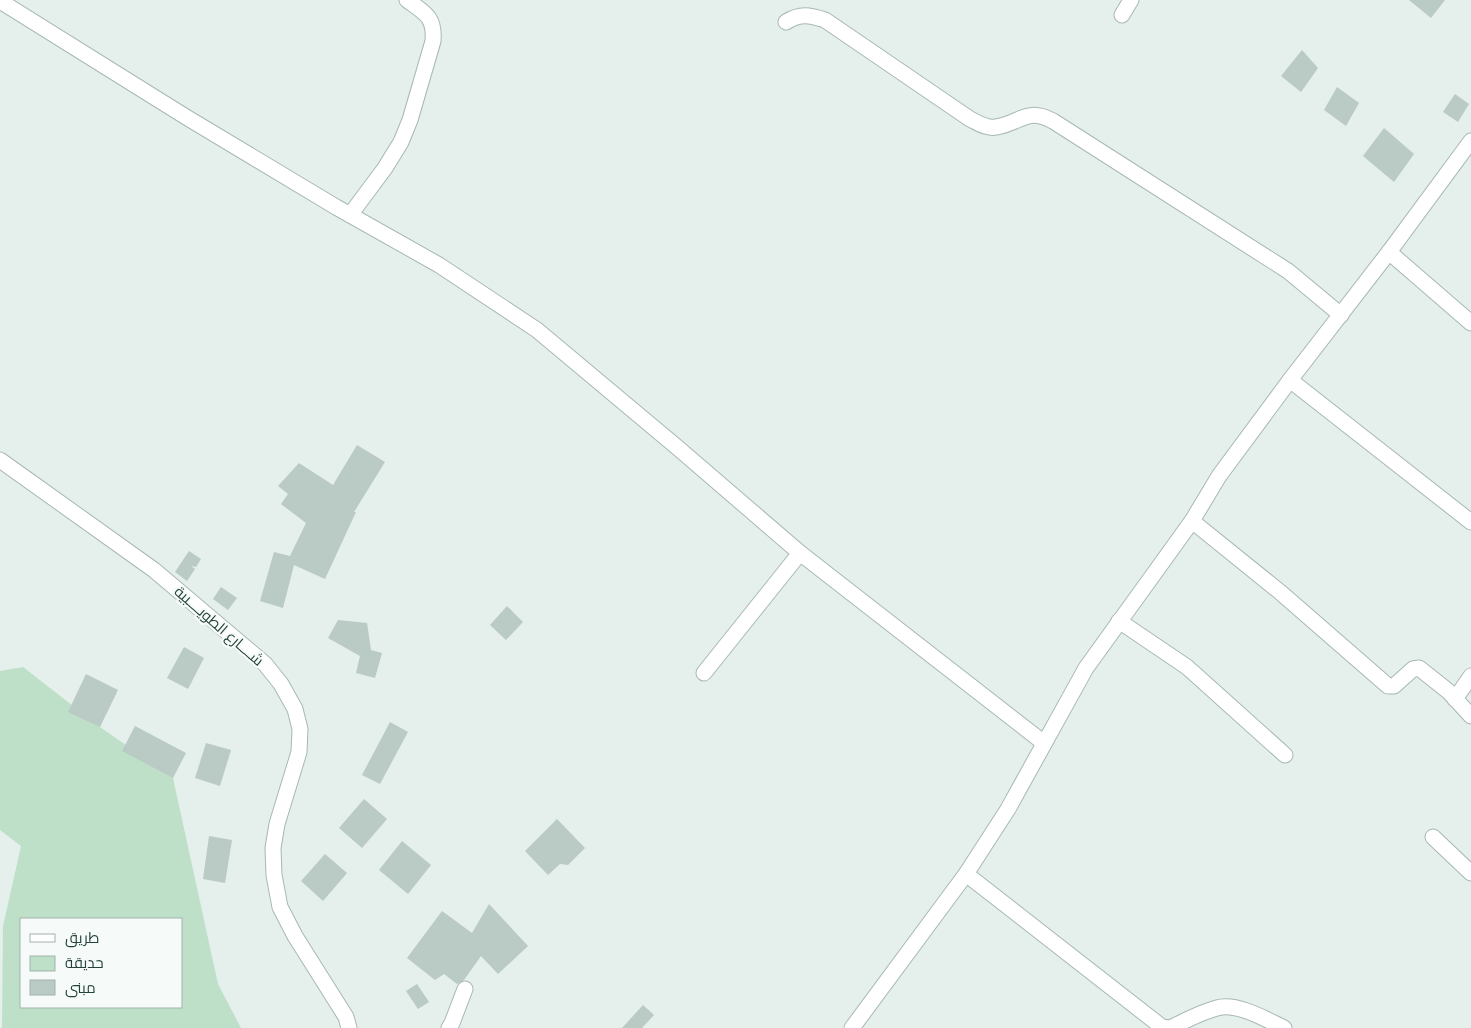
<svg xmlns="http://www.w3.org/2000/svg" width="1471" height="1028" font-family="'Nunito Sans',Cairo,sans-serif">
<rect width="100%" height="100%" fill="#e5efeb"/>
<path fill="#bee0c9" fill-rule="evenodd" d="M 23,667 L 100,727 L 173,778 L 218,984 L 241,1028 L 2,1028 L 3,926 L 21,846 L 0,830 L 0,671 ZM 21,919 L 181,919 L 181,1007 L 21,1007 Z"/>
<g fill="#bacac4">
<path d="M 1409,0 L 1445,0 L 1431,18 Z"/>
<path d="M 1302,50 L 1318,68 L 1301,92 L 1281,76 Z"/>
<path d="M 1337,87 L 1359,103 L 1346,126 L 1324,110 Z"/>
<path d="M 1455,94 L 1469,104 L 1458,122 L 1443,112 Z"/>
<path d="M 1384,128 L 1414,154 L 1394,182 L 1363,156 Z"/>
<path d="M 357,445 L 385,462 L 354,512 L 356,512 L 325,579 L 294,565 L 283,608 L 260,601 L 274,552 L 290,556 L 306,523 L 281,504 L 288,494 L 278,486 L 299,463 L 333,485 Z"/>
<path d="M 189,551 L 201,559 L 196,567 L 191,566 L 195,569 L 187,581 L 175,572 Z"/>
<path d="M 221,587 L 237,598 L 228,610 L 213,599 Z"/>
<path d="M 507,606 L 523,622 L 506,640 L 490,625 Z"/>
<path d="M 338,620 L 367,623 L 371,650 L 382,653 L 375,678 L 356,673 L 360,656 L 328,638 Z"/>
<path d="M 184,647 L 204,658 L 188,689 L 167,678 Z"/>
<path d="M 86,674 L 118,690 L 100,727 L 68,712 Z"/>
<path d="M 390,722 L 408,732 L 380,784 L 362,775 Z"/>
<path d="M 135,726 L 186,753 L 173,778 L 122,751 Z"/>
<path d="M 206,743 L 231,750 L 220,786 L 195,778 Z"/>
<path d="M 364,799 L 387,819 L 362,848 L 339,828 Z"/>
<path d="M 557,819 L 585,848 L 568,865 L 560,864 L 548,875 L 525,851 Z"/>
<path d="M 209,836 L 232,840 L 225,883 L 203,879 Z"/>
<path d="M 402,841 L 431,865 L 408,894 L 379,870 Z"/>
<path d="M 325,854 L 347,873 L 323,901 L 301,881 Z"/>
<path d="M 489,904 L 528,946 L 498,974 L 481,956 L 464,980 L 457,984 L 444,974 L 435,980 L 407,958 L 442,911 L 472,933 Z"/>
<path d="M 417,984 L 429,1002 L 418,1009 L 406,991 Z"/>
<path d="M 643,1005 L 654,1015 L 642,1028 L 622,1028 Z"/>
</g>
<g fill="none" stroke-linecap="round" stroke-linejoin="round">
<g stroke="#a7b8b3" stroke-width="17">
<g id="minor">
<path d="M 0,1 L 186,117 L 336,207 L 439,265 L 537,330 L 678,448 L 800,553 L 1044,743"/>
<path d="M 1122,15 L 1131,0"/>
<path d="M 786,22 C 800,13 810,15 825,20 L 970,119 C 978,123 987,129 996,127 C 1021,123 1026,107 1053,121 L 1288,271 L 1341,315"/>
<path d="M 350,215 L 385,168 L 401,142 L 410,120 L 433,41 C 435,17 425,13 407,0"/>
<path d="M 1389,252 L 1471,323"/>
<path d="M 1290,380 L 1471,522"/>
<path d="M 0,460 L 154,570 L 265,664 L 281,684 L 295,709 L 300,729 L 299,752 L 277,824 L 273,848 L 274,875 L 280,907 L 295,936 L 346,1017 L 349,1028"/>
<path d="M 1192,521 L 1280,592 L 1388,686 L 1394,686 L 1413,669 L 1419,668 L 1448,691 L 1471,716"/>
<path d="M 1119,621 L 1187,667 L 1285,755"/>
<path d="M 704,673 L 800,553"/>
<path d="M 1455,699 L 1471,676"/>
<path d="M 1433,837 L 1471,873"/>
<path d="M 966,874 L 1162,1027 L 1168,1028"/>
<path d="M 449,1028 L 452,1023 L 465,989"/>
<path d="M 852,1028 L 966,874 L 1008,809 L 1086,668 L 1192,521 L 1219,476 L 1290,380 L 1389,252 L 1471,141"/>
<path d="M 1170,1028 C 1185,1021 1201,1012 1217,1008 C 1237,1002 1267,1020 1284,1028"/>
</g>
</g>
<use href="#minor" stroke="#fff" stroke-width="15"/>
</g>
<g text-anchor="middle" stroke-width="4.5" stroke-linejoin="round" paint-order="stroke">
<g font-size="15" fill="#24423b" stroke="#f6fbf9">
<text transform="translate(219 626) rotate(41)" y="5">شــــارع الطويــــبية</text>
</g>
</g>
<rect x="20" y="918" width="162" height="90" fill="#f6fbf9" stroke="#a2b1ad"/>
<rect x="30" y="934" width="25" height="8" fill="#ffffff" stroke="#a2b1ad"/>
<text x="65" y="943" font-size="15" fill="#24423b">طريق</text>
<rect x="30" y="956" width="25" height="15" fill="#bee0c9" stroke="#a2b1ad"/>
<text x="65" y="968" font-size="15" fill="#24423b">حديقة</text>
<rect x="30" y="980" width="25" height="15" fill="#bacac4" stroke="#a2b1ad"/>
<text x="65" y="993" font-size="15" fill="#24423b">مبنى</text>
</svg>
